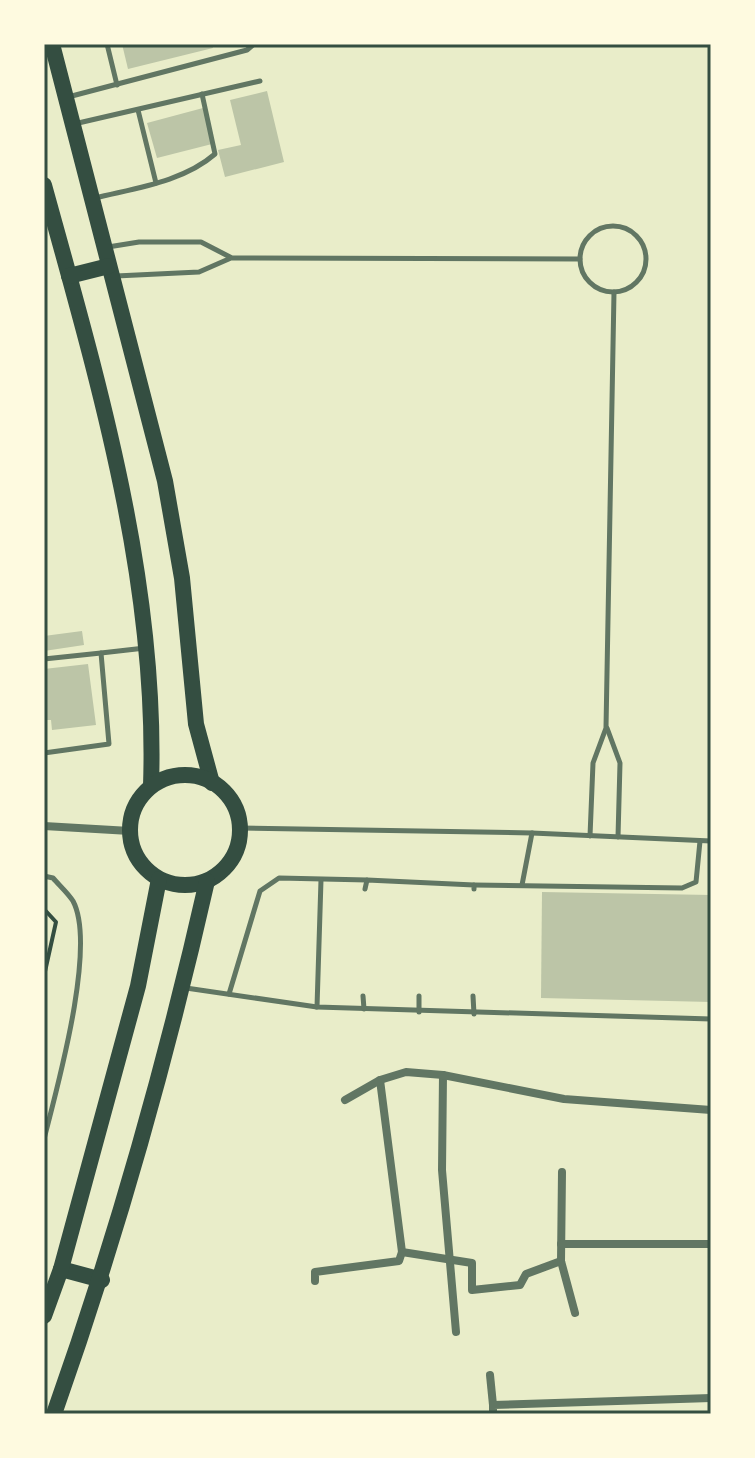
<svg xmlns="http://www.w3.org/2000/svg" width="755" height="1458" font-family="Quicksand,sans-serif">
<rect width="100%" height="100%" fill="#e9edc9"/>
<g fill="#bcc5a7">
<path d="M 122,44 L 212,44 L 213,48 L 128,69 Z"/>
<path d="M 267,91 L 284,162 L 225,177 L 218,150 L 241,145 L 230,100 Z"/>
<path d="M 203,108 L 212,144 L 157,158 L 147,123 Z"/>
<path d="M 82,631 L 84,645 L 44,651 L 44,636 Z"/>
<path d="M 88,664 L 96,725 L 52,730 L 51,720 L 44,720 L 44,669 Z"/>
<path d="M 542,892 L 711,895 L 711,1002 L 541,998 Z"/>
</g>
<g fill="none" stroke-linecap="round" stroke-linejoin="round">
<path stroke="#344e41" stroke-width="4" d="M 44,909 L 56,922 L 44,976"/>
<g stroke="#617663" stroke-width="5">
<path d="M 107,44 L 117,85"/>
<path d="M 68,97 L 247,50 L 254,44"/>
<path d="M 138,110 L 156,183"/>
<path d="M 74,124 L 260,81"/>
<path d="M 95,198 C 135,188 183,182 215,154 L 202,94"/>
<circle cx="613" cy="259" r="33"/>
<path d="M 108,247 L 139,242 L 201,242 L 230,257"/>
<path d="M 116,276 L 199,272 L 231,258 L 580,259"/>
<path d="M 44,659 L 101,653"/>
<path d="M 607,728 L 620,763 L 618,837"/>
<path d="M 44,753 L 109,744 L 101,653 L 145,648"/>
<path d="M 240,828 L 532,833 L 711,841"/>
<path d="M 590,836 L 593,763 L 606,728 L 614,292"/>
<path d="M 44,876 L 53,878 C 59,885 68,893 73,901 C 97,946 57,1088 44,1139"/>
<path d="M 474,885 L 682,888 L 696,882 L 700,841"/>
<path d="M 522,885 L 532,833"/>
<path d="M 365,889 L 367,880 L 474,885 L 474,889"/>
<path d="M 186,988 L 317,1007 L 711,1019"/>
<path d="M 229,994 L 260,891 L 279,878 L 367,880"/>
<path d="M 363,996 L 364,1009"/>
<path d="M 419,996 L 419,1012"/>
<path d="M 473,996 L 474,1014"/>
<path d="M 317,1007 L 321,880"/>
</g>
<g stroke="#617663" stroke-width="8">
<path d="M 44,826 L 130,831"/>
<path d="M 443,1075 L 442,1170 L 456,1332"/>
<path d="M 380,1080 L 402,1252 L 472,1263 L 472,1290 L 520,1285 L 526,1274 L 561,1261"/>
<path d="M 345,1100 L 380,1080 L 406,1072 L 443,1075 L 564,1099 L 711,1110"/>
<path d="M 562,1172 L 561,1261 L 575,1313"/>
<path d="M 561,1244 L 711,1244"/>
<path d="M 315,1281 L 315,1272 L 399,1261 L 402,1252"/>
<path d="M 490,1375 L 493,1405"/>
<path d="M 493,1414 L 493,1405 L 711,1398"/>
</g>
<g stroke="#344e41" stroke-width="16">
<path d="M 52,44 L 165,481 L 182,578 L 196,724 L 212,783"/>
<path d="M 44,185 C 98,381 158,581 151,786"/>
<path d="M 69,276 L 109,266"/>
<circle cx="185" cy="830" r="55"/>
<path d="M 61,1269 L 102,1280"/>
<path d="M 44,1316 L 61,1269 L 138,986 L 159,879"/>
<path d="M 54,1414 C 116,1239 166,1062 207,881"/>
</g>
</g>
<rect width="755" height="1458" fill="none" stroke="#fefae0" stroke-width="92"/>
<rect x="46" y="46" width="663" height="1366" fill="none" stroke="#344e41" stroke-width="3"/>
</svg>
